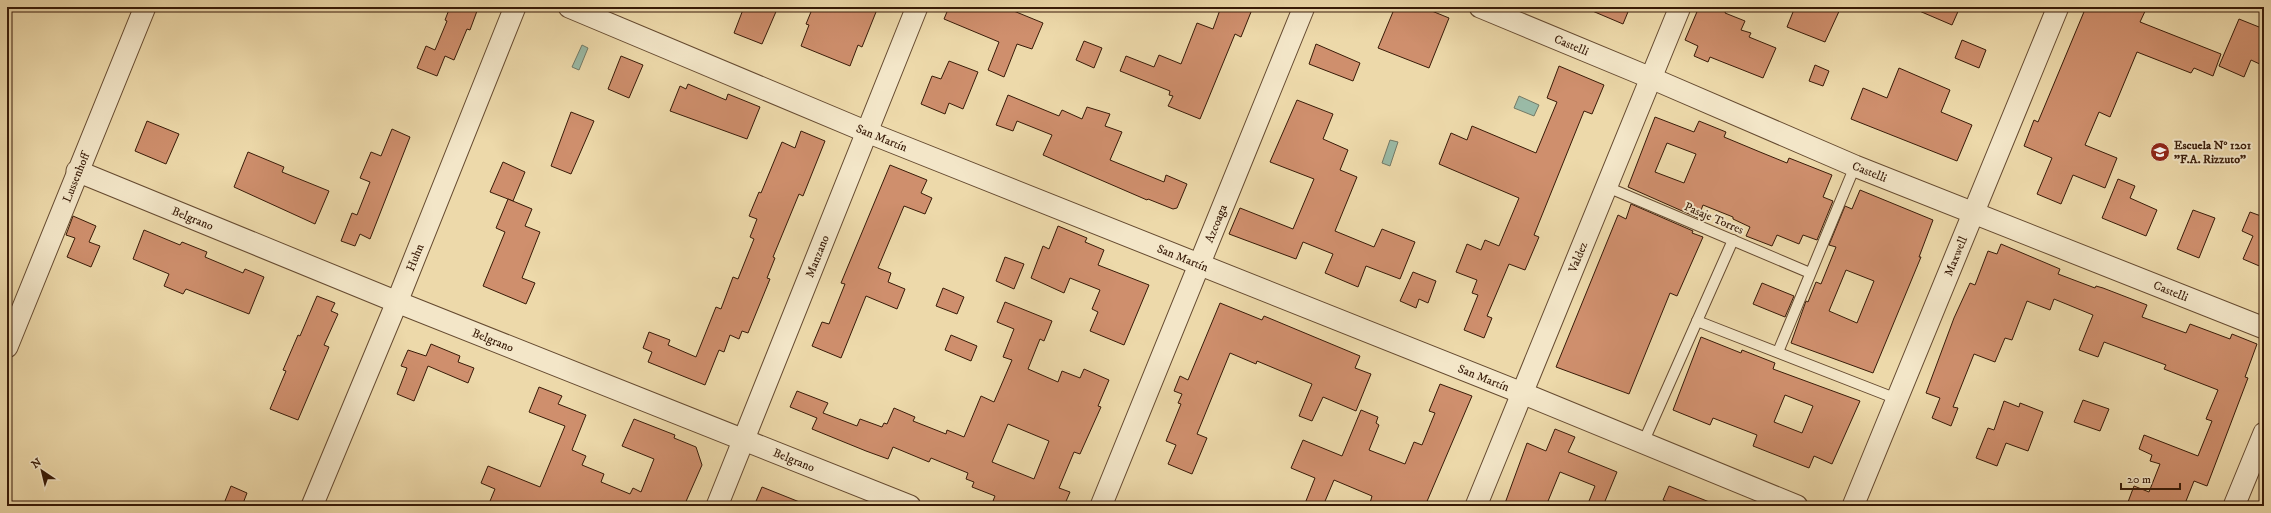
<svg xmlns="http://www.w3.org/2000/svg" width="2271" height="513" font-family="'IM FELL DW Pica',serif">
<rect width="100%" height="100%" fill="#edd9aa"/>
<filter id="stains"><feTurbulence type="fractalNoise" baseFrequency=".005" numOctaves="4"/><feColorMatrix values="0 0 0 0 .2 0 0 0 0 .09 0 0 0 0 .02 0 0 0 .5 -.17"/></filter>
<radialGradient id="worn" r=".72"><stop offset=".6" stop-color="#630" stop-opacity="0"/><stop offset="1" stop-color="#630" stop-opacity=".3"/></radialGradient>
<g fill="#9abaa6" stroke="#737a67">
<path d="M 582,45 L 588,48 L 579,70 L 572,67 Z"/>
<path d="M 1519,96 L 1539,105 L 1534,116 L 1514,108 Z"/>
<path d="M 1390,140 L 1398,142 L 1390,166 L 1382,163 Z"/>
</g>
<g fill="#cf8f6d" stroke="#381b08" fill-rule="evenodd">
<path d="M 450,7 L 466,7 L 477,11 L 470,30 L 467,29 L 454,60 L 445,56 L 437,76 L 417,68 L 426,46 L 435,50 L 447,21 L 445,20 Z"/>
<path d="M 744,7 L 778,7 L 762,44 L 734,33 Z"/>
<path d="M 813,7 L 878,7 L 862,47 L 858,45 L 850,66 L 801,46 L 809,25 L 806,24 Z"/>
<path d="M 949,7 L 1004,7 L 1043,23 L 1032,49 L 1017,44 L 1004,77 L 988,70 L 999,42 L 944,19 Z"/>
<path d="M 1221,7 L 1253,7 L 1241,37 L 1235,34 L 1200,119 L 1168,106 L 1173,96 L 1169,95 L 1170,91 L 1120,71 L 1126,56 L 1154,67 L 1159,55 L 1181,64 L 1197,23 L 1213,29 Z"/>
<path d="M 1395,7 L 1422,7 L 1449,18 L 1429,68 L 1378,48 Z"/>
<path d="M 1583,7 L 1630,7 L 1623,24 Z"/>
<path d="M 1699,7 L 1727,7 L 1725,13 L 1745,21 L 1741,30 L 1751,33 L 1749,37 L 1776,48 L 1763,78 L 1710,57 L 1708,62 L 1694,56 L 1698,46 L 1685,40 Z"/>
<path d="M 1795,7 L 1841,7 L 1825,42 L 1787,27 Z"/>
<path d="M 1910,7 L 1960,7 L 1952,25 Z"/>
<path d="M 2086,7 L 2147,7 L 2140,22 L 2221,54 L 2213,76 L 2194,68 L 2191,73 L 2137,52 L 2110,117 L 2099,112 L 2085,145 L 2117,158 L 2105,188 L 2073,175 L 2061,204 L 2037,194 L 2052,158 L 2024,146 L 2034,120 L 2038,122 Z"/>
<path d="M 2239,19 L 2264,29 L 2264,66 L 2251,60 L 2244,77 L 2219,66 Z"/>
<path d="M 1962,40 L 1986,50 L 1979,68 L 1955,58 Z"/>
<path d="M 1084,41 L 1102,48 L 1094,68 L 1076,60 Z"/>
<path d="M 1316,44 L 1360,63 L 1353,81 L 1309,64 Z"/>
<path d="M 621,56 L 643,65 L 629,98 L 608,89 Z"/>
<path d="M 949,61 L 978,72 L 963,109 L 949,103 L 945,114 L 921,104 L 932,76 L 941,79 Z"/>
<path d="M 1815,65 L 1829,71 L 1823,86 L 1809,81 Z"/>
<path d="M 1559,66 L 1604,85 L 1592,114 L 1584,111 L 1534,235 L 1539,237 L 1525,270 L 1509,264 L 1487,316 L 1492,318 L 1484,338 L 1464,330 L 1478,295 L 1472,293 L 1477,280 L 1456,272 L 1467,244 L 1481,250 L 1485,240 L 1499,246 L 1519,198 L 1439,164 L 1451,133 L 1467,140 L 1472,126 L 1536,153 L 1557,102 L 1547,98 Z"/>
<path d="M 1899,68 L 1950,90 L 1941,112 L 1972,125 L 1957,161 L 1851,119 L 1863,88 L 1887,98 Z"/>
<path d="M 688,84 L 726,100 L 728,94 L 760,107 L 747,139 L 670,111 L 680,86 L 686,89 Z"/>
<path d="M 1008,95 L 1059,116 L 1062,110 L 1082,119 L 1087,107 L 1110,114 L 1105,126 L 1122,132 L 1110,160 L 1164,182 L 1166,175 L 1187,184 L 1177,208 L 1173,209 L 1148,199 L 1147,200 L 1043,155 L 1052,135 L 1017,121 L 1013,131 L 996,125 Z"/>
<path d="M 1297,100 L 1333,114 L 1323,139 L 1348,150 L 1340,170 L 1357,177 L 1335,231 L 1374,247 L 1382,229 L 1415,242 L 1400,279 L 1366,266 L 1358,287 L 1325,273 L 1333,254 L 1303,242 L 1296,259 L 1229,234 L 1240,208 L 1293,229 L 1314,179 L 1270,162 Z"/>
<path d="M 571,112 L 594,121 L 571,174 L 551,166 Z"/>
<path d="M 1655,117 L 1694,132 L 1699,121 L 1726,132 L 1724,137 L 1760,152 L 1787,163 L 1789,158 L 1832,175 L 1823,197 L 1833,201 L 1817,240 L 1803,235 L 1799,244 L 1777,235 L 1772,246 L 1746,236 L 1750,227 L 1733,219 L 1733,217 L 1703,205 L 1698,218 L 1628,187 ZM 1667,143 L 1696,154 L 1684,183 L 1655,172 Z"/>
<path d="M 147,121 L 179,134 L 166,164 L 135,151 Z"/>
<path d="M 392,129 L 410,137 L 370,239 L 360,234 L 355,246 L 341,241 L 352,213 L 357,215 L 370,182 L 360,178 L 371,152 L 381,156 Z"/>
<path d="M 801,131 L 825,141 L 803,196 L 799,194 L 773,257 L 775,258 L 767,278 L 770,279 L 748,333 L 742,331 L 739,339 L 730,335 L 724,352 L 719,350 L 705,385 L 648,362 L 652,352 L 643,348 L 649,332 L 670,340 L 668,345 L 696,357 L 716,307 L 721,309 L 733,277 L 738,279 L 754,239 L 750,237 L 757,219 L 749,216 L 759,192 L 761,193 L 782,142 L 795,148 Z"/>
<path d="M 248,152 L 284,167 L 282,172 L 329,191 L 315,224 L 234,187 Z"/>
<path d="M 503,162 L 525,172 L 513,201 L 490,192 Z"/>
<path d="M 890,165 L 927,180 L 921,193 L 932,198 L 925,214 L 904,206 L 878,268 L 891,273 L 888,282 L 905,289 L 897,309 L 866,296 L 841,358 L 812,346 L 822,322 L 829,324 L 845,284 L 841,283 Z"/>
<path d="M 2118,179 L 2135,186 L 2130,198 L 2157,210 L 2146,236 L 2102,218 Z"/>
<path d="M 1860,190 L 1933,220 L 1919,257 L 1921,257 L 1873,373 L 1791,343 L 1806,301 L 1808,302 L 1816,282 L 1821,284 L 1836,247 L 1829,245 L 1845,206 L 1852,209 ZM 1846,270 L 1874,281 L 1857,323 L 1829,311 Z"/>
<path d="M 508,199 L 532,209 L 525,226 L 540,232 L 522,278 L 535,283 L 526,304 L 483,286 L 505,232 L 496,228 Z"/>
<path d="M 1631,204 L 1693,231 L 1692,233 L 1703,237 L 1677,296 L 1670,293 L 1629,394 L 1556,367 L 1618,215 L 1626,219 Z"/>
<path d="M 2264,209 L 2264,268 L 2243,259 L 2253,236 L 2242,231 L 2250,212 L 2261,216 Z"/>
<path d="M 2193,210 L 2215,218 L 2199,258 L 2177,249 Z"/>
<path d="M 73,216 L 96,226 L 89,242 L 100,246 L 91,267 L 67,257 L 75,238 L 66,235 Z"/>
<path d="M 1058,226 L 1087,238 L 1085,242 L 1104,250 L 1098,265 L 1149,285 L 1124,345 L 1090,331 L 1098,312 L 1092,309 L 1100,290 L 1070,278 L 1064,293 L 1031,278 L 1043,246 L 1049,249 Z"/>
<path d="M 144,230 L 180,245 L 182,242 L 207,252 L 205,257 L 243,273 L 245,269 L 264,277 L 249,314 L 186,289 L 183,294 L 164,286 L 169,274 L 133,259 Z"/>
<path d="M 2001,244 L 2060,269 L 2058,274 L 2095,288 L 2096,286 L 2103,288 L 2147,305 L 2142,317 L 2186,333 L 2190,324 L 2230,339 L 2232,334 L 2257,344 L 2245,377 L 2248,378 L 2207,486 L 2194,481 L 2184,506 L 2139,506 L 2128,502 L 2134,486 L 2149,492 L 2160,464 L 2150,461 L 2152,455 L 2139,449 L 2144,435 L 2198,456 L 2212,421 L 2206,419 L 2218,390 L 2164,369 L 2166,365 L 2104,342 L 2098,357 L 2079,350 L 2093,315 L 2054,299 L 2050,310 L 2027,301 L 2012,340 L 2005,338 L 1995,362 L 1974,354 L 1953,407 L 1958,408 L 1951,426 L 1932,418 L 1940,398 L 1926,393 L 1954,318 L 1970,283 L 1975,285 L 1988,251 L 1997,254 Z"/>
<path d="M 1005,257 L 1024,264 L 1014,289 L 996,281 Z"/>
<path d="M 1413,272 L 1436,281 L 1428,303 L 1419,299 L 1416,308 L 1400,301 Z"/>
<path d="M 1762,283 L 1794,296 L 1785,317 L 1753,304 Z"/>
<path d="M 943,288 L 964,297 L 957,314 L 936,306 Z"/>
<path d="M 317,296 L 335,303 L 331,311 L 338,314 L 324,345 L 329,347 L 298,420 L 270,409 L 286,371 L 283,370 L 298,335 L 300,336 Z"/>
<path d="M 1005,302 L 1052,321 L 1044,341 L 1040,339 L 1028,369 L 1058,382 L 1062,371 L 1080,378 L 1084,369 L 1109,380 L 1098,406 L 1101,407 L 1080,454 L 1074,452 L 1059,488 L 1070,492 L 1064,506 L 1006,506 L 993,501 L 995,496 L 972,487 L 974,482 L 966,479 L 968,473 L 931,458 L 929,462 L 893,447 L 888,459 L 866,451 L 812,429 L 817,418 L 790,407 L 797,391 L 828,403 L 823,413 L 857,426 L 860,419 L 882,427 L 884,423 L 887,424 L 894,408 L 915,417 L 913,421 L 946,434 L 947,430 L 964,437 L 981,396 L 994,402 L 1012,360 L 1003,357 L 1014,329 L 997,322 ZM 1008,424 L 1049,441 L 1034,479 L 992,462 Z"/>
<path d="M 1220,303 L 1262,320 L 1264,316 L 1360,356 L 1355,368 L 1371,374 L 1356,411 L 1323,397 L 1312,421 L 1299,416 L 1312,384 L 1257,361 L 1256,364 L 1230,353 L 1197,434 L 1207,438 L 1192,474 L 1168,464 L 1176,445 L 1166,441 L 1181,404 L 1178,403 L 1182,394 L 1174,391 L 1180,376 L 1188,380 Z"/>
<path d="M 951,335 L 977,346 L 971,361 L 945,350 Z"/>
<path d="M 1701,337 L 1741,353 L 1742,350 L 1775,363 L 1773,369 L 1860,401 L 1832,464 L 1814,456 L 1809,468 L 1753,446 L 1757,435 L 1713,418 L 1710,425 L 1673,410 ZM 1785,395 L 1813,406 L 1802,433 L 1774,422 Z"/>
<path d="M 431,344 L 460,356 L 458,362 L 474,368 L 468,383 L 428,366 L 414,401 L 397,394 L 407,368 L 401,366 L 408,350 L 426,356 Z"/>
<path d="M 1440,384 L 1472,396 L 1425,506 L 1378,506 L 1370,503 L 1372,496 L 1334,480 L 1323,506 L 1304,506 L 1315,478 L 1291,468 L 1303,440 L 1342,456 L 1361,410 L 1378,417 L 1376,423 L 1379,425 L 1369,450 L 1405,464 L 1414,442 L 1422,445 L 1435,413 L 1429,411 Z"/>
<path d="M 539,387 L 562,396 L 558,404 L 586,415 L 572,450 L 586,456 L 582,465 L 604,474 L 601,482 L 630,494 L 633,488 L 641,492 L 654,459 L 622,446 L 634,419 L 675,435 L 674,438 L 696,447 L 702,465 L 684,506 L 488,506 L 495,489 L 481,483 L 488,466 L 540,487 L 565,426 L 529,412 Z"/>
<path d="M 2083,400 L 2109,409 L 2100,431 L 2074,422 Z"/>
<path d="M 2004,401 L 2019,407 L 2020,403 L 2043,412 L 2028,451 L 2006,443 L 1997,466 L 1976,458 L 1988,428 L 1994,430 Z"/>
<path d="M 1555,429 L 1575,437 L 1568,452 L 1617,472 L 1603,506 L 1587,506 L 1595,486 L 1560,472 L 1546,506 L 1504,506 L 1527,443 L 1546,451 Z"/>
<path d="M 231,486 L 247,493 L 242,506 L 223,506 Z"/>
<path d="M 1669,486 L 1717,505 L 1717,506 L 1677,506 L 1663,500 Z"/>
<path d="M 762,487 L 807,505 L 807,506 L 754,506 Z"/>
</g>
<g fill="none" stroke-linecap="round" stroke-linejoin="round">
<g stroke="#654a30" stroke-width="12">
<g id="lane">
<path d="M 1607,187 L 1810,273"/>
<path d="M 1697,321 L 1897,399"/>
<path d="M 1778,352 L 1855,166"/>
<path d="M 1643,443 L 1733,240"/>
</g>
</g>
<g stroke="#654a30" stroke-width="23">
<g id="street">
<path id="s1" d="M 569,7 L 867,132 L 1522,393 L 1797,506"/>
<path id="s2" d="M 1480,7 L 1651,78 L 1855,166 L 2264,328"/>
<path id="s3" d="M 77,171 L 397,302 L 910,506"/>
<path id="s4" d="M 7,347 L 145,7"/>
<path id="s5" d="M 312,506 L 397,302 L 515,7"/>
<path id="s6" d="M 717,506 L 917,7"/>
<path id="s7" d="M 1101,506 L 1304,7"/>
<path id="s8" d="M 1476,506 L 1680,7"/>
<path id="s9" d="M 1853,506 L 2058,7"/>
<path d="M 2234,506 L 2264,433"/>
</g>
</g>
<use href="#lane" stroke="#f3e6c8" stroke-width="10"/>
<use href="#street" stroke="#f3e6c8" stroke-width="21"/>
</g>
<defs>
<g id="school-disc" transform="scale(1)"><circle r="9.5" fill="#8f2418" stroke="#f3e6c8"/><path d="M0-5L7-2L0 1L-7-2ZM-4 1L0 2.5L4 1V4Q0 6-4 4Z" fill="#fff"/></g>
</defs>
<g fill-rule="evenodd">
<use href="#school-disc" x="2160" y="152"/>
</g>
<g text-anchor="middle" stroke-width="4" stroke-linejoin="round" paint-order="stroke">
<g font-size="12" fill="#381b08" stroke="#f3e6c8">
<text dy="4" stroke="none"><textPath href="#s2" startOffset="99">Castelli</textPath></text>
<text dy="4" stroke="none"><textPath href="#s1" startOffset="339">San Martín</textPath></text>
<text dy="4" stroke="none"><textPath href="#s2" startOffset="423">Castelli</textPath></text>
<text dy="4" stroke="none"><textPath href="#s4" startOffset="183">Lussenhoff</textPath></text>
<text dy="4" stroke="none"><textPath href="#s3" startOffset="125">Belgrano</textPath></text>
<text transform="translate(1714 218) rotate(23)" y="4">Pasaje Torres</text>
<text dy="4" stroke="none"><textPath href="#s7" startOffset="305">Azcoaga</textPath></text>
<text dy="4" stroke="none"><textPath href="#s9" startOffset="270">Maxwell</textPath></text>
<text dy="4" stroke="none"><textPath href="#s5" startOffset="269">Huhn</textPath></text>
<text dy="4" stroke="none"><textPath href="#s6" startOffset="269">Manzano</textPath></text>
<text dy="4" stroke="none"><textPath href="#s1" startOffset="663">San Martín</textPath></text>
<text dy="4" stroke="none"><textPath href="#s8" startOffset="269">Valdez</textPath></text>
<text dy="4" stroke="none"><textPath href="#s2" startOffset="747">Castelli</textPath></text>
<text dy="4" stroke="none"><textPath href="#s3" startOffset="449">Belgrano</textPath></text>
<text dy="4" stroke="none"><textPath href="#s1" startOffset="987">San Martín</textPath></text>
<text dy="4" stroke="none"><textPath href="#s3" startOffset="773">Belgrano</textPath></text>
</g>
<g font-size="12" font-weight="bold" fill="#381b08" stroke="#f3e6c8" text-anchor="start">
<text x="2174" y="149">Escuela N° 1201<tspan x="2174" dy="14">"F.A. Rizzuto"</tspan></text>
</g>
</g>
<rect width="2271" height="513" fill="none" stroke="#edd9aa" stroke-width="24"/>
<rect x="8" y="8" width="2255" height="497" fill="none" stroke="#381b08" stroke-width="2"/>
<rect x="12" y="12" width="2247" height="489" fill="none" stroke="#381b08"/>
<g transform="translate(42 471) rotate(325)" stroke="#f3e6c8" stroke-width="3" paint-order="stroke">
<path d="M0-3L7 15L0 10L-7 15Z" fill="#381b08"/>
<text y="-6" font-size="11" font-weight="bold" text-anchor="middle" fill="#381b08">N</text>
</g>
<path d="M2121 483v6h59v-6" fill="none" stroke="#381b08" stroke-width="2"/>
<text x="2127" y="483" font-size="12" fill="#381b08" stroke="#f3e6c8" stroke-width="3" paint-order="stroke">20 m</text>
<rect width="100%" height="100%" filter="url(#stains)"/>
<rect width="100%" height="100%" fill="url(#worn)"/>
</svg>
